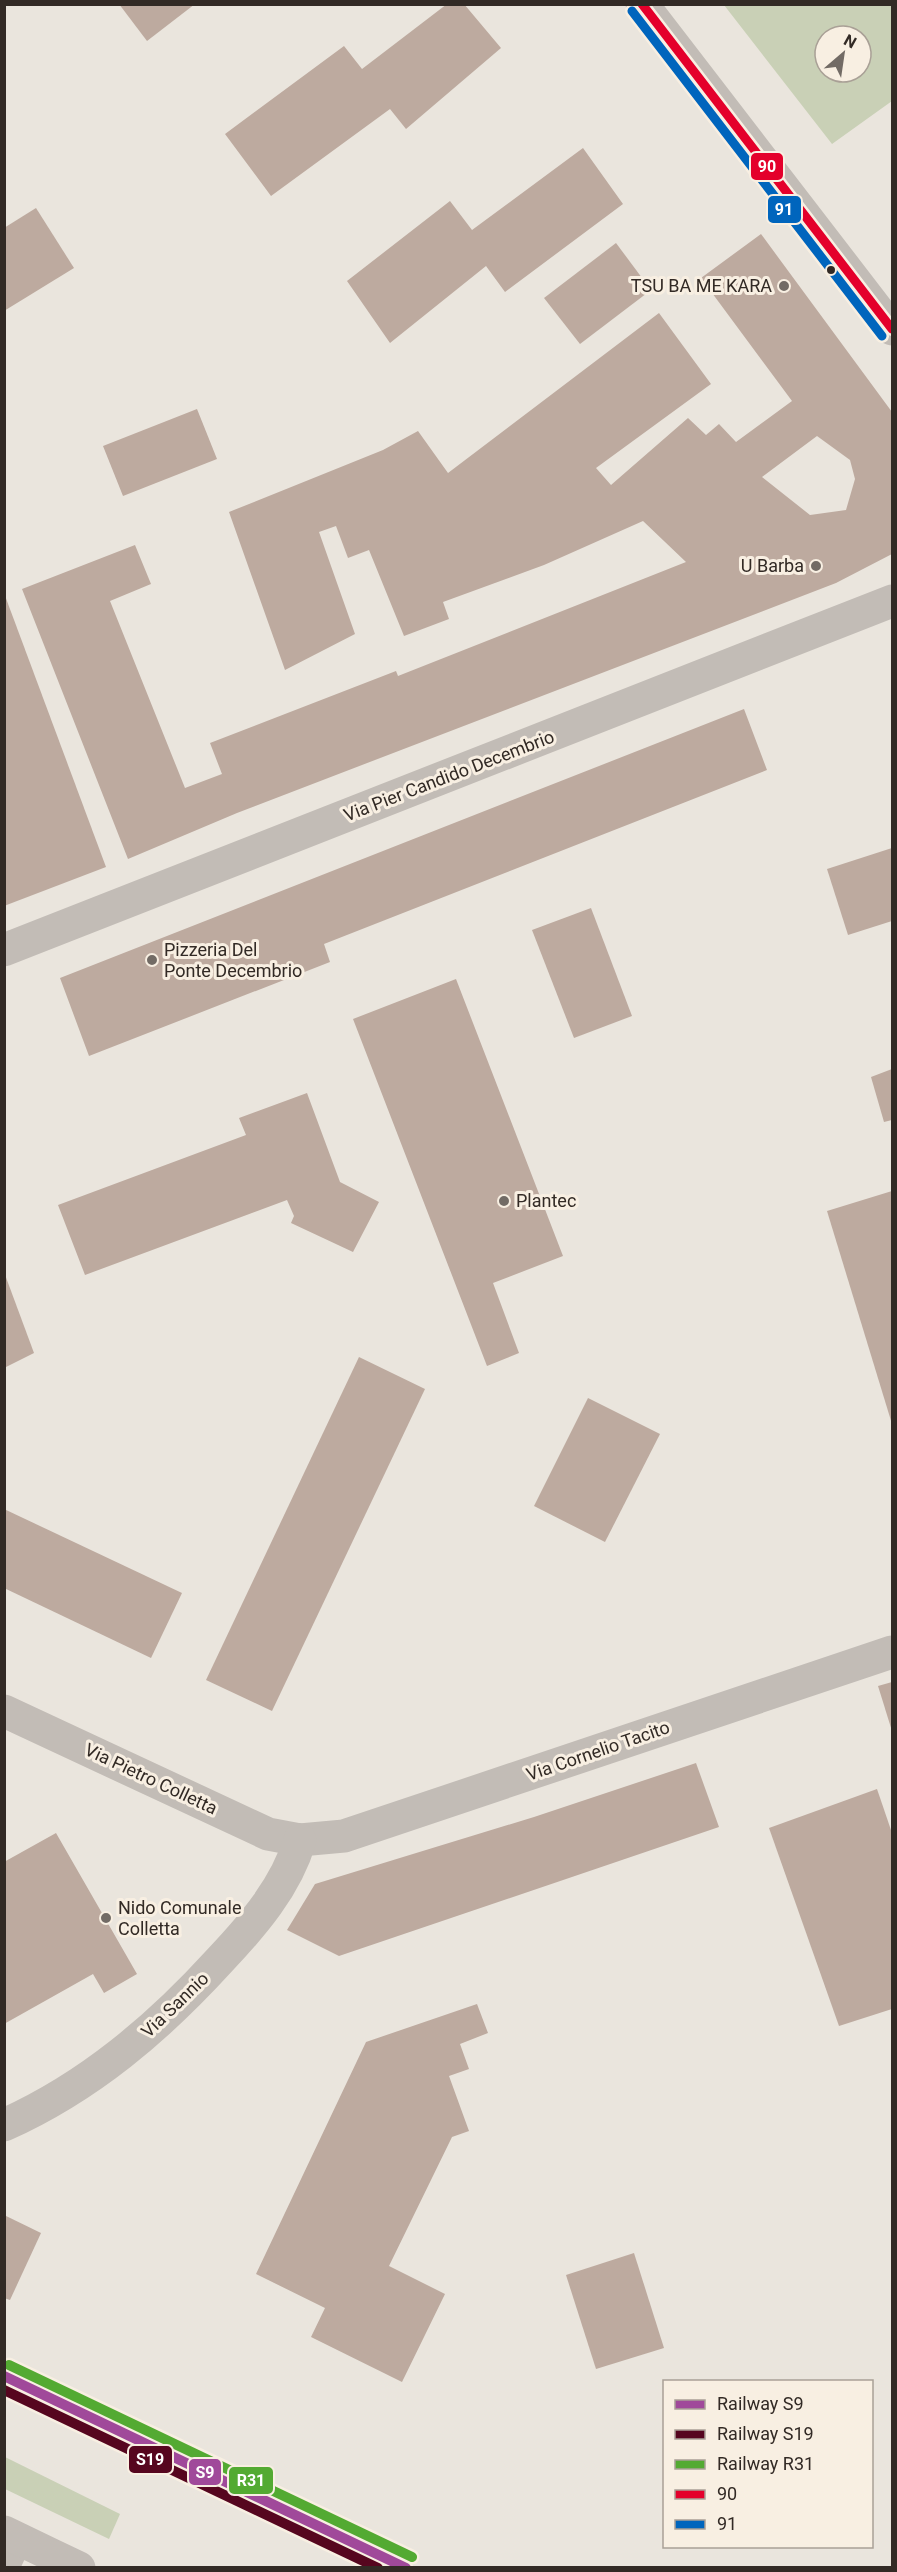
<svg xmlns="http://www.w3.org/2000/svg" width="897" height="2572" font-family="Roboto,sans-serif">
<rect width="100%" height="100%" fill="#eae5dd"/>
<g fill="#c9d0b6" fill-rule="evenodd">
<path d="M 724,5 L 892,5 L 892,101 L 832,144 ZM 825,36 L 861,36 L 861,72 L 825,72 Z"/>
<path d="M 5,2457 L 120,2514 L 109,2539 L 5,2489 Z"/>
</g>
<g fill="#bdaa9f" fill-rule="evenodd">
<path d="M 119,4 L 195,4 L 147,41 Z"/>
<path d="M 447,4 L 464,4 L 501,48 L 406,129 L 390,109 L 271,196 L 225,134 L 344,46 L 362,69 Z"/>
<path d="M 583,148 L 623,204 L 505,292 L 486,266 L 390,343 L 347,281 L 450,201 L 472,230 Z"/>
<path d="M 36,208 L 74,268 L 4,311 L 4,228 Z"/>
<path d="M 761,234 L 892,412 L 892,554 L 836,583 L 237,813 L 128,859 L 22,589 L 135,545 L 151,584 L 110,601 L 185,788 L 222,774 L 210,743 L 396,671 L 398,676 L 686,562 L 643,521 L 544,565 L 443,602 L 449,619 L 404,636 L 369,550 L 348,558 L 336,526 L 319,532 L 355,634 L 285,670 L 229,512 L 383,450 L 418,431 L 448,473 L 659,313 L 711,384 L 596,468 L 611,485 L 688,418 L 706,435 L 719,424 L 736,442 L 792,401 L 701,278 ZM 817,436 L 850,460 L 855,479 L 846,510 L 810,515 L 762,477 Z"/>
<path d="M 616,243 L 651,290 L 580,344 L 544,298 Z"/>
<path d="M 197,409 L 217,459 L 123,496 L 103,446 Z"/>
<path d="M 4,593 L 106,867 L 4,906 Z"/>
<path d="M 744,709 L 767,770 L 324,944 L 330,962 L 89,1056 L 60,978 Z"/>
<path d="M 892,848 L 892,921 L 848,935 L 827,869 Z"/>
<path d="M 591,908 L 632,1016 L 574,1038 L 532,930 Z"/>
<path d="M 456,979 L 563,1256 L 493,1283 L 519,1353 L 487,1366 L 353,1019 Z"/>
<path d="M 892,1069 L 892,1120 L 884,1122 L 871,1077 Z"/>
<path d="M 307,1093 L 340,1182 L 379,1202 L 353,1252 L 291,1223 L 294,1216 L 287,1200 L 85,1275 L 58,1205 L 246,1135 L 239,1118 Z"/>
<path d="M 892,1191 L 892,1424 L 827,1211 Z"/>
<path d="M 4,1272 L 34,1353 L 4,1368 Z"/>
<path d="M 359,1357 L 425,1389 L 272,1711 L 206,1680 Z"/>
<path d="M 588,1398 L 660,1434 L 605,1542 L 534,1506 Z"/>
<path d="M 4,1509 L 182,1593 L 151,1658 L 4,1588 Z"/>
<path d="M 892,1682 L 892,1731 L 878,1686 Z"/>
<path d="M 696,1763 L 719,1827 L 339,1956 L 287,1930 L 315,1884 L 534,1817 Z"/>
<path d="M 877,1789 L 892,1833 L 892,2009 L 839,2026 L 769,1828 Z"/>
<path d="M 56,1833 L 137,1974 L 104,1993 L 93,1974 L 4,2024 L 4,1862 Z"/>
<path d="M 477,2004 L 488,2033 L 460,2044 L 469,2069 L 449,2076 L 469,2131 L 452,2137 L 389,2266 L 445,2294 L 402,2382 L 311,2337 L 325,2308 L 256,2274 L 366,2042 Z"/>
<path d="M 4,2215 L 41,2233 L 10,2300 L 4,2298 Z"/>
<path d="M 634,2253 L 664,2348 L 596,2369 L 566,2275 Z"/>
</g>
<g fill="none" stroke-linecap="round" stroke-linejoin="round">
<path stroke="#c2bcb6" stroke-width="21" d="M 9,2568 L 22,2540"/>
<g stroke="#c2bcb6" stroke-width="33">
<path d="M 642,4 L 892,329"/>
<path d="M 4,950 L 892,601"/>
<path d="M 4,1711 L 268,1834 L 300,1840 L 344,1836 L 892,1652"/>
<path d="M 4,2125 C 89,2087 158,2028 220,1960 C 253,1925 286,1887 300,1840"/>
<path d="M 4,2532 L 79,2568"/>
</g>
<g stroke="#f8efe2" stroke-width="14">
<path id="bus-1" d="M 642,4 L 892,329"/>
</g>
<g stroke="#f8efe2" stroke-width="14">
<path id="bus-2" d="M 632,11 L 882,336"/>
</g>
<use href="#bus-1" stroke="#e4002b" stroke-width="9"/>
<use href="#bus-2" stroke="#0065bd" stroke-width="9"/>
<g stroke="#f8efe2" stroke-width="15">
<path id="rail-1" d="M 4,2376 L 406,2568"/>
</g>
<g stroke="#f8efe2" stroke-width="15">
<path id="rail-2" d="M 4,2390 L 378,2568"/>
</g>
<g stroke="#f8efe2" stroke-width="15">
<path id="rail-3" d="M 9,2365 L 412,2557"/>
</g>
<use href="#rail-1" stroke="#a0499a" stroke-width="10"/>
<use href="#rail-2" stroke="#56061f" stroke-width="10"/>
<use href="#rail-3" stroke="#53aa32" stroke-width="10"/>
</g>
<circle fill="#322a25" stroke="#f8efe2" stroke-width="2" cx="831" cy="270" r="5"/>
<g fill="#726b65" stroke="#f8efe2" stroke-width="2">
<circle cx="784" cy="286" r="6"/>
<circle cx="816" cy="566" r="6"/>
<circle cx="152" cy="960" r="6"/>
<circle cx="504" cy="1201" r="6"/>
<circle cx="106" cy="1918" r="6"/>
</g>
<g text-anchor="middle" stroke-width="6" stroke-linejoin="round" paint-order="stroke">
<g font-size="18" fill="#322a25" stroke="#f8efe2" text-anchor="start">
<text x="772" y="292" text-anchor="end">TSU BA ME KARA</text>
<text x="804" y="572" text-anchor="end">U Barba</text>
<text x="164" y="956">Pizzeria Del<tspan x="164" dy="21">Ponte Decembrio</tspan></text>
<text x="516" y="1207">Plantec</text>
<text x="118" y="1914">Nido Comunale<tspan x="118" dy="21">Colletta</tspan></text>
</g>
<g font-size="18" fill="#322a25" stroke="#f8efe2">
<text transform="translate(449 776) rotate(-21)" y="6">Via Pier Candido Decembrio</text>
<text transform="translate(598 1751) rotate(-19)" y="6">Via Cornelio Tacito</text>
<text transform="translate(151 1779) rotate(25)" y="6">Via Pietro Colletta</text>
<text transform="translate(175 2005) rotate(-44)" y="6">Via Sannio</text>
</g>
</g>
<g stroke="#f8efe2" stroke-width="2">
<rect x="750" y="152" width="34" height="29" rx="6" fill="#e4002b"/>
<rect x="767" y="195" width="35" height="29" rx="6" fill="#0065bd"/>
<rect x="128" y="2445" width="45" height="29" rx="6" fill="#56061f"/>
<rect x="188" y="2458" width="34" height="28" rx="6" fill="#a0499a"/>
<rect x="228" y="2466" width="46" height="29" rx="6" fill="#53aa32"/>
</g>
<g font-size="16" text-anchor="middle" font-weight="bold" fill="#fff">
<text x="767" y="172">90</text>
<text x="784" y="215">91</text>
<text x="150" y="2465">S19</text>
<text x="205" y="2478">S9</text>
<text x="251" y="2486">R31</text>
</g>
<rect width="897" height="2572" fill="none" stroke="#322a25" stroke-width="12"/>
<rect x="663" y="2380" width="210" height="168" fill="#f8efe2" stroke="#a9a096" stroke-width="1.5"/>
<rect x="675" y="2400" width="30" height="9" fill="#a0499a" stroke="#a9a096" stroke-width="1.5"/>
<text x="717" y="2410" font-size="18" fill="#322a25">Railway S9</text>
<rect x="675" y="2430" width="30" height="9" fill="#56061f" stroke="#a9a096" stroke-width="1.5"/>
<text x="717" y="2440" font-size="18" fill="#322a25">Railway S19</text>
<rect x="675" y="2460" width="30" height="9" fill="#53aa32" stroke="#a9a096" stroke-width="1.5"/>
<text x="717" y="2470" font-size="18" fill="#322a25">Railway R31</text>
<rect x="675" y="2490" width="30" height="9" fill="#e4002b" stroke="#a9a096" stroke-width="1.5"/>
<text x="717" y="2500" font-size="18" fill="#322a25">90</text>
<rect x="675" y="2520" width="30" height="9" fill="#0065bd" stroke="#a9a096" stroke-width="1.5"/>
<text x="717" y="2530" font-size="18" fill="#322a25">91</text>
<g transform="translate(843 54) rotate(29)"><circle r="28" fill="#f8efe2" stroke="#a9a096" stroke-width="1.5"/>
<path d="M0-4.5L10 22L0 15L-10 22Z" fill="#726b65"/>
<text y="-9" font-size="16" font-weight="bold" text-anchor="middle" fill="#322a25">N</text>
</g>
</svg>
